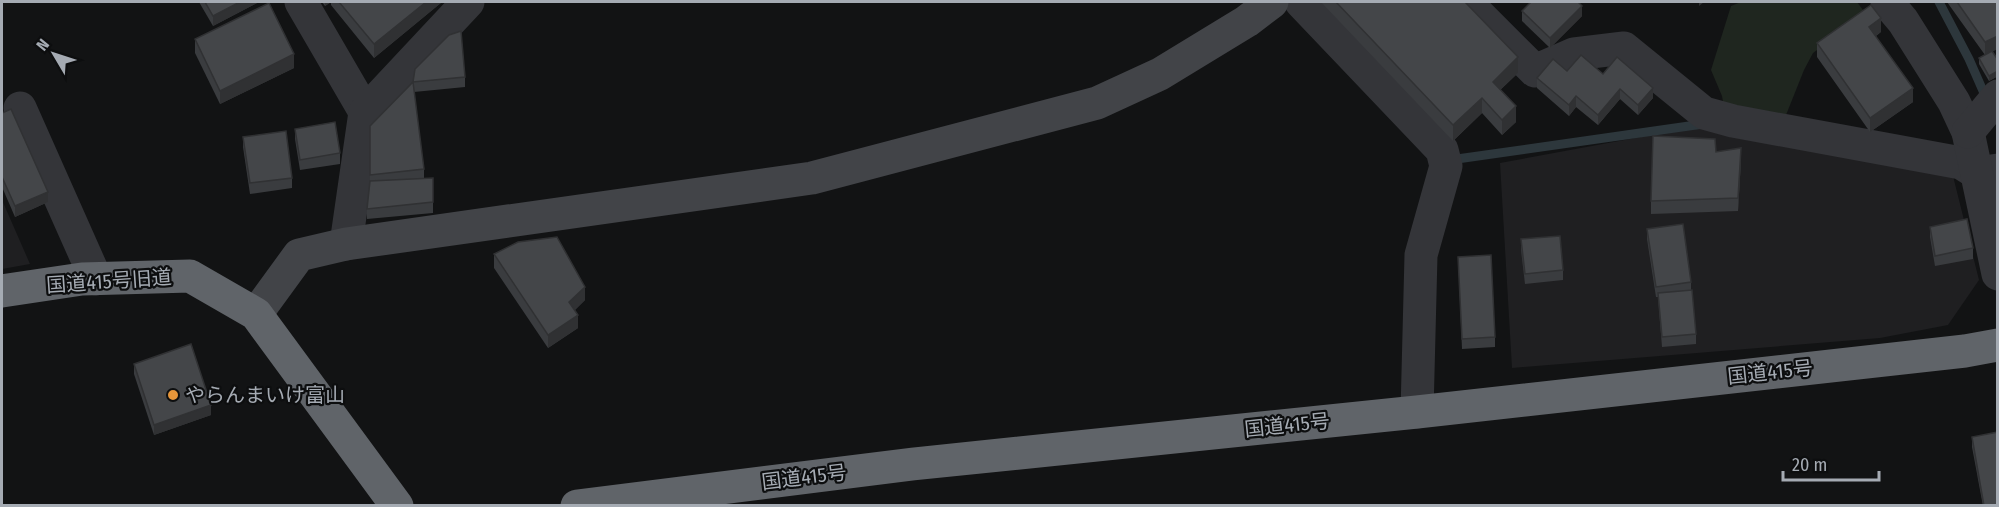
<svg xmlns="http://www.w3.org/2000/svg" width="1999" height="507" font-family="'Fira Sans Condensed','Noto Sans JP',sans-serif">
<rect width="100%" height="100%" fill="#121314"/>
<g fill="#1f1f21">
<path d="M 1695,127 L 1953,176 L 1979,280 L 1948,325 L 1880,338 L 1512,368 L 1500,163 Z"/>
<path d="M 2,200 L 30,264 L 2,269 Z"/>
</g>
<path fill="#1f261f" d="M 1741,2 L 1857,2 L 1866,14 L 1813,53 L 1804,70 L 1784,120 L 1725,113 L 1722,96 L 1711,70 L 1731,6 Z"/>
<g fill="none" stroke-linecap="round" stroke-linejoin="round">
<g stroke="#2d373c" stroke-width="9">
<path d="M 1939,2 L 1969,59 L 1987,100"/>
<path d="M 1457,159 L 1703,124"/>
</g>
<g stroke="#343539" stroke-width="33">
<path d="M 301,2 L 365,112"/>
<path d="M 1301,2 L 1442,150 L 1446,166 L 1421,255 L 1417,412"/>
<path d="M 1466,2 L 1535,71 L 1574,54 L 1624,48 L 1704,113 L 1733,121 L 1961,163 L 1977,173 L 1998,170"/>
<path d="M 1887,2 L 1903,21 L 1954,102 L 1968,132 L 1998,274"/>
<path d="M 20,108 L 96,279"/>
<path d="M 1968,132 L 1998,96"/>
<path d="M 346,244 L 365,112 L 468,2"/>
</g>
<path stroke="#424448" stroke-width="33" d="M 256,314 L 299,255 L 346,244 L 812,178 L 1097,103 L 1160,74 L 1247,21 L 1272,2"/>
<g stroke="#606469" stroke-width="33">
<path d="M 2,291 L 82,279 L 190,276 L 256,314 L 397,506"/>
<path d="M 577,506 L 913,464 L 1417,412 L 1965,351 L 1998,345"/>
</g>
</g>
<g fill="#3a3c3f">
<path d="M 199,2 L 259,2 L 213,26 Z"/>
<path d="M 322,2 L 442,2 L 374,58 L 331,5 L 331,2 L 325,6 Z"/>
<path d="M 1321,2 L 1465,2 L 1518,73 L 1500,90 L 1516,122 L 1502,135 L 1482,113 L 1453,141 Z"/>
<path d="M 1947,2 L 1998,2 L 1993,52 L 1998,60 L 1998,76 L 1989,81 L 1979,64 L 1979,58 L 1985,55 Z"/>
<path d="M 1522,11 L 1582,16 L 1550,48 L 1522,21 Z"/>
<path d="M 1881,32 L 1876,36 L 1913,102 L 1870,132 L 1817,57 L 1817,43 Z"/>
<path d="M 195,39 L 294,68 L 220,104 L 195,53 Z"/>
<path d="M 1567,71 L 1603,74 L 1653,98 L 1638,115 L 1620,99 L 1598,125 L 1576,107 L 1569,116 L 1537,88 L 1537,78 Z"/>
<path d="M 465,77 L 465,87 L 414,92 L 424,169 L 424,178 L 433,178 L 433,213 L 367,219 L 367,209 L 370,181 L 370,126 L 413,82 Z"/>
<path d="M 2,113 L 48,202 L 15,217 L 2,187 Z"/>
<path d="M 295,129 L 340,153 L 340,164 L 300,170 L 295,139 Z"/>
<path d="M 243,137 L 292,178 L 292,188 L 250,194 L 243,147 Z"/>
<path d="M 1716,152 L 1741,162 L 1738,211 L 1651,214 L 1651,201 Z"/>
<path d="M 1930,227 L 1973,248 L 1973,259 L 1935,266 L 1930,237 Z"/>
<path d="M 1647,229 L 1691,282 L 1691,290 L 1696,334 L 1696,344 L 1662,347 L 1658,297 L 1656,297 L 1647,239 Z"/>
<path d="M 1521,239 L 1563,270 L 1563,280 L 1525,284 L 1521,250 Z"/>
<path d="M 494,254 L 585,300 L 575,310 L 578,328 L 548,348 L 494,268 Z"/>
<path d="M 1458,257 L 1495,337 L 1495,347 L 1462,349 Z"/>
<path d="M 134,364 L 211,415 L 154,435 L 134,374 Z"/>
<path d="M 1972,437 L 1998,506 L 1983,506 L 1972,447 Z"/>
</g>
<g fill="#303133">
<path d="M 240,2 L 259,2 L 213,26 L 213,16 Z"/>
<path d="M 325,2 L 331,2 L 325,6 Z"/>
<path d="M 426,2 L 442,2 L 374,58 L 374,44 Z"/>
<path d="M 1699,2 L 1704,2 L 1699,6 Z"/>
<path d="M 1582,6 L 1582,16 L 1550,48 L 1550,38 Z"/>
<path d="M 1881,18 L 1881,32 L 1869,40 L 1869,27 Z"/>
<path d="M 1998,36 L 1998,49 L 1985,55 L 1985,42 Z"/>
<path d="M 294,54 L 294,68 L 220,104 L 220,91 Z"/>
<path d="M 1518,57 L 1518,73 L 1493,97 L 1493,82 Z"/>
<path d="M 1998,71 L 1998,76 L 1989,81 L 1989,76 Z"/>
<path d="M 1653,88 L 1653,98 L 1638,115 L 1638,105 Z"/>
<path d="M 1913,88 L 1913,102 L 1870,132 L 1870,118 Z"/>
<path d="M 1620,89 L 1620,99 L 1598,125 L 1598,115 Z"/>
<path d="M 1576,96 L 1576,107 L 1569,116 L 1569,105 Z"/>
<path d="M 1482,98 L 1482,113 L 1453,141 L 1453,125 Z"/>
<path d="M 1516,106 L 1516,122 L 1502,135 L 1502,120 Z"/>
<path d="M 1741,148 L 1741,162 L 1738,211 L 1738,198 Z"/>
<path d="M 48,192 L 48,202 L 15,217 L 15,206 Z"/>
<path d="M 585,287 L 585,300 L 569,315 L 569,302 Z"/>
<path d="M 578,315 L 578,328 L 548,348 L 548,335 Z"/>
<path d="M 211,405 L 211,415 L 154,435 L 154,425 Z"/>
</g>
<g fill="#444649" stroke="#303133" stroke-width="1.5">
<path d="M 205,2 L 240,2 L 213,16 Z"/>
<path d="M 339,2 L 426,2 L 374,44 Z"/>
<path d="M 1336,2 L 1465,2 L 1518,57 L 1493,82 L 1516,106 L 1502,120 L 1482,98 L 1453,125 Z"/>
<path d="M 1531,2 L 1578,2 L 1582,6 L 1550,38 L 1522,11 Z"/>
<path d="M 1957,2 L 1998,2 L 1998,36 L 1985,42 Z"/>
<path d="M 269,3 L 294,54 L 220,91 L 195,39 Z"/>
<path d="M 1871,5 L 1881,18 L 1869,27 L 1913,88 L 1870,118 L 1817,43 Z"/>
<path d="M 461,31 L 465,77 L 413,82 L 415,69 L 449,35 Z"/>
<path d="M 1992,51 L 1998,60 L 1998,71 L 1989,76 L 1979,58 Z"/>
<path d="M 1581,55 L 1603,74 L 1617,57 L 1653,88 L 1638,105 L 1620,89 L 1598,115 L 1576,96 L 1569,105 L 1537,78 L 1553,59 L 1567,71 Z"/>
<path d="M 413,82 L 424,169 L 370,175 L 370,126 Z"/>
<path d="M 11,109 L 48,192 L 15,206 L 2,177 L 2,113 Z"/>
<path d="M 335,122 L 340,153 L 300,160 L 295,129 Z"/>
<path d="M 286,131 L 292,178 L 250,183 L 243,137 Z"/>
<path d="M 1653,136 L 1715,139 L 1716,152 L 1741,148 L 1738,198 L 1651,201 Z"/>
<path d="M 433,178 L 433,202 L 367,209 L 370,181 Z"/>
<path d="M 1967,219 L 1973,248 L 1935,256 L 1930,227 Z"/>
<path d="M 1683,224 L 1691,282 L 1656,287 L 1647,229 Z"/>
<path d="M 1560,236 L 1563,270 L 1525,274 L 1521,239 Z"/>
<path d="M 557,237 L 585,287 L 569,302 L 578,315 L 548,335 L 494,254 L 518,242 Z"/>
<path d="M 1491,255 L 1495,337 L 1462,339 L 1458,257 Z"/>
<path d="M 1692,290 L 1696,334 L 1662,337 L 1658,293 Z"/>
<path d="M 191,344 L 211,405 L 154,425 L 134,364 Z"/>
<path d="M 1998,432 L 1998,506 L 1984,506 L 1972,437 Z"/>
</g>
<circle fill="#e5953a" stroke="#0d0e0f" stroke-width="2" cx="173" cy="395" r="6"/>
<g text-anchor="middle" stroke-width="4.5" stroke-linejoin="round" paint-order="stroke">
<g font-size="20" fill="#a5abb3" stroke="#0d0e0f">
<text transform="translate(109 281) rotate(-4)" y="7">国道415号旧道</text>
<text transform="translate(1770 372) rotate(-6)" y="7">国道415号</text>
<text transform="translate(1287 425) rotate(-6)" y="7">国道415号</text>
<text transform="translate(804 477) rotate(-7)" y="7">国道415号</text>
</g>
<g font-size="20" fill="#a5abb3" stroke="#0d0e0f" text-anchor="start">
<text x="185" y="402">やらんまいけ富山</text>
</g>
</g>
<rect width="1999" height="507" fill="none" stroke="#a5abb3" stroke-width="6"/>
<g transform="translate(54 54) rotate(309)" stroke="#0d0e0f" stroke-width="4.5" paint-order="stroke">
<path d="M0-4.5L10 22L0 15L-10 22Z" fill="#a5abb3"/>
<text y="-9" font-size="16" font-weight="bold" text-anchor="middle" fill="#a5abb3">N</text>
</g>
<path d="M1783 471v9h96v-9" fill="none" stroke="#a5abb3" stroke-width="3"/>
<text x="1792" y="471" font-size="18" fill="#a5abb3" stroke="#0d0e0f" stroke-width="4.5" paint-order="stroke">20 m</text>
</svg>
